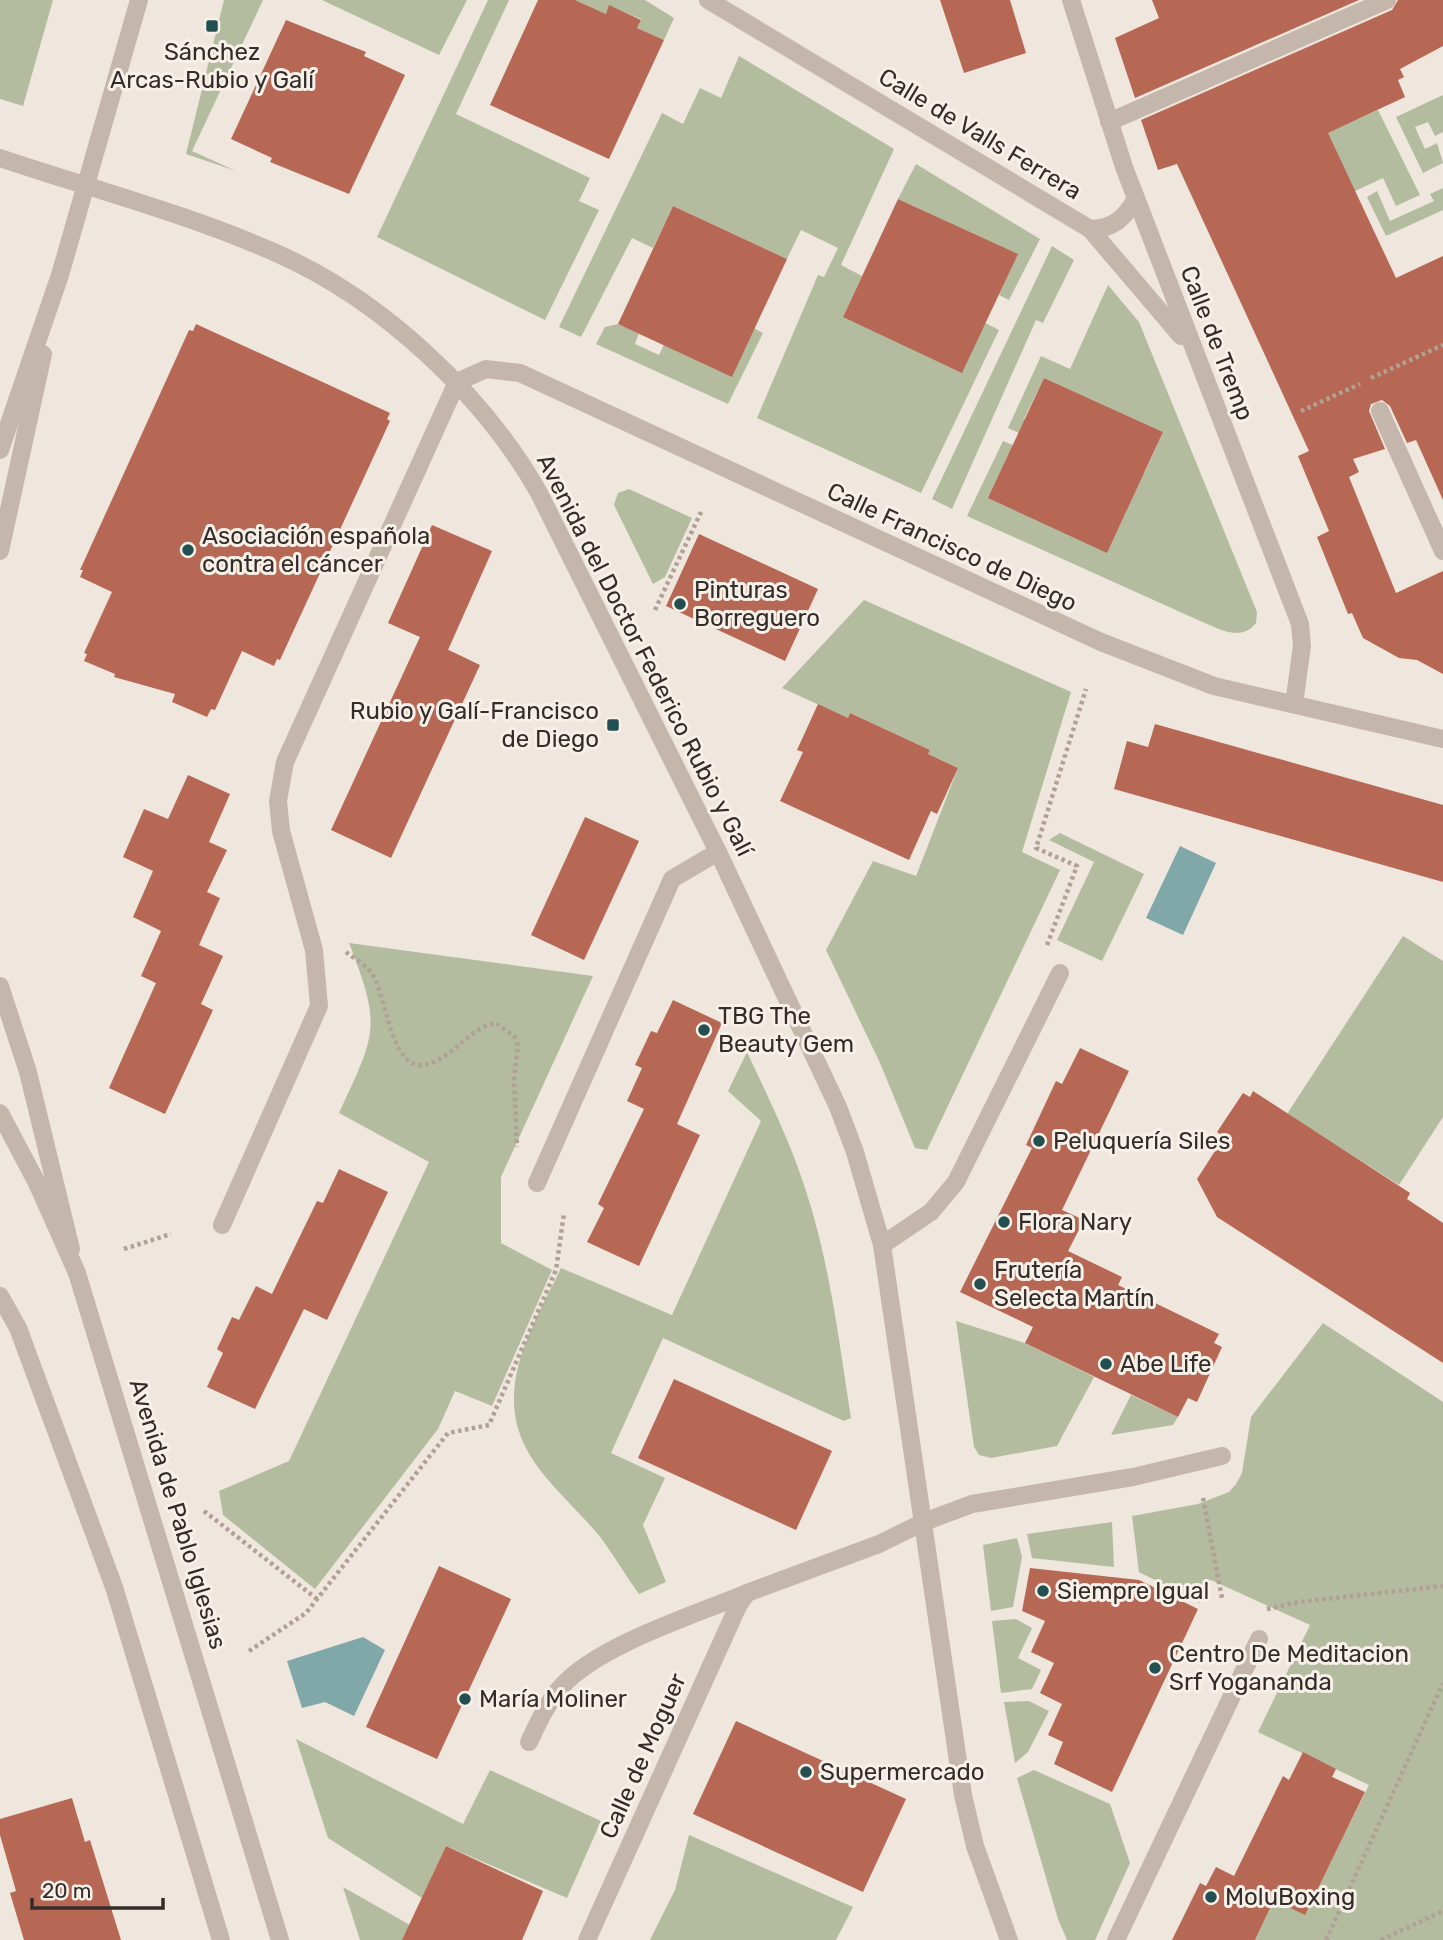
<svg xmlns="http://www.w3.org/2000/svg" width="1443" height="1940" font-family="Rubik,sans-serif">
<rect width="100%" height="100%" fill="#efe6dd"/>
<g fill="#b4bc9f">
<path d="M 0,0 L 53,0 L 23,106 L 0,99 Z"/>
<path d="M 224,0 L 263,0 L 192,151 L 236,171 L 186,154 Z"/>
<path d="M 322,0 L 467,0 L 439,55 Z"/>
<path d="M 488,0 L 509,0 L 456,114 L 590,178 L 579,201 L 599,210 L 545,320 L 377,237 Z"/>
<path d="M 575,0 L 645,0 L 674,18 L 664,40 L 637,28 L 641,19 L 610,6 L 606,14 Z"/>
<path d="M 739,56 L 894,149 L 841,265 L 862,276 L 843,317 L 960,310 L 999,330 L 921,493 L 757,418 L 818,275 L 824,277 L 838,248 L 801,230 L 787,259 L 673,206 L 653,248 L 632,238 L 581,337 L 559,327 L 662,113 L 683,124 L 700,88 L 721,98 Z"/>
<path d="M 1443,95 L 1443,132 L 1435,136 L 1428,122 L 1415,127 L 1425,149 L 1437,143 L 1443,163 L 1423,173 L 1396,117 Z"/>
<path d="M 1378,110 L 1420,195 L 1396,206 L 1383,178 L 1349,194 L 1322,135 Z"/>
<path d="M 916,164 L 1040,239 L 1009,300 L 999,295 L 1017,254 L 898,199 Z"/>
<path d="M 1443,188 L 1443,210 L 1386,236 L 1367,197 L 1377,191 L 1390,221 L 1434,201 L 1430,194 Z"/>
<path d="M 1052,246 L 1074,260 L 1043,323 L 1036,320 L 952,509 L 932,499 Z"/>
<path d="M 1108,285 L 1139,322 L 1257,612 L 1256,623 C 1240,643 1218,628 1198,620 L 967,516 L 1003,441 L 1029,452 L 1033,467 L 1008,456 L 989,498 L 1107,552 L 1127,510 L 1102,497 L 1118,462 L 1144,474 L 1163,432 L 1044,378 L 1024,419 L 1049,431 L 1035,440 L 1008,428 L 1041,356 L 1070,369 Z"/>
<path d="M 740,321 L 763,333 L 728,404 L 596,344 L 605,327 L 618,324 L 639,333 L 635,344 L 659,355 L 664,345 Z"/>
<path d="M 629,489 L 692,518 L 665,577 L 653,584 L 614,505 L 618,493 Z"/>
<path d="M 864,600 L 1071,692 L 1022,852 L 1060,870 L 927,1150 L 915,1148 L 880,1063 L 826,950 L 873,861 L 916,876 L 958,768 L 928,754 L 930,750 L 850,713 L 848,718 L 782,688 Z"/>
<path d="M 1060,833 L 1144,874 L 1102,961 L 1057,940 L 1094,862 L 1049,840 Z"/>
<path d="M 1403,936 L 1443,961 L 1443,1117 L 1399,1185 L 1287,1114 Z"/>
<path d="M 349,943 L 593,976 L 501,1177 L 501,1243 L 552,1270 L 492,1406 L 455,1391 L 438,1429 L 315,1589 L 223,1515 L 219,1491 L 289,1461 L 429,1162 L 339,1113 C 376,1033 382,1027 349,943 Z"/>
<path d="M 747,1052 C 768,1097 791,1143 806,1191 C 830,1264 839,1342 851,1418 L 844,1421 L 663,1338 L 611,1453 L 665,1478 L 643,1525 L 666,1582 L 639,1594 C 624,1574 612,1551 596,1532 C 562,1492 513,1457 514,1399 C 514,1353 542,1308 561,1268 L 672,1315 L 761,1121 L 728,1091 Z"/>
<path d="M 956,1321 L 1025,1343 L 1094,1377 L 1057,1446 L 991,1458 L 979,1455 L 974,1447 Z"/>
<path d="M 1323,1323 L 1443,1402 L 1443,1940 L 1255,1940 L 1274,1900 L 1305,1914 L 1369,1785 L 1258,1732 L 1310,1625 L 1211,1580 L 1200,1603 L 1139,1572 L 1132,1516 L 1198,1504 L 1229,1492 L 1236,1484 L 1242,1473 L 1251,1417 Z"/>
<path d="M 1131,1395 L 1178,1417 L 1173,1425 L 1111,1435 Z"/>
<path d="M 1112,1522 L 1114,1567 L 1032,1558 L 1027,1534 Z"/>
<path d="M 1017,1538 L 1022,1557 L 1013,1607 L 991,1611 L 983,1545 Z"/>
<path d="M 1016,1619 L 1032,1628 L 1018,1658 L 1041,1670 L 1032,1689 L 1001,1693 L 992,1621 Z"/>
<path d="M 1029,1701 L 1049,1711 L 1028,1752 L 1015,1763 L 1004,1702 Z"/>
<path d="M 296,1739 L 463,1824 L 490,1770 L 601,1821 L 567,1898 L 446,1846 L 422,1898 L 328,1838 Z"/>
<path d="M 1034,1770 L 1110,1804 L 1130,1863 L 1095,1940 L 1067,1940 L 1058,1919 L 1017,1778 Z"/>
<path d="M 689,1835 L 853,1907 L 836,1940 L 650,1940 L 675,1890 Z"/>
<path d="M 343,1887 L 410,1925 L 403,1940 L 360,1940 Z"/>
</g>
<g fill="#80a8a8">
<path d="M 1180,846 L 1216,863 L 1183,935 L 1146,918 Z"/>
<path d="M 363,1637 L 385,1650 L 354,1716 L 325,1702 L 302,1708 L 287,1661 Z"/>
</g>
<g fill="#b66854">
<path d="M 538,0 L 575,0 L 606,14 L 609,5 L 641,20 L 637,28 L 664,40 L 609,159 L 490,105 Z"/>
<path d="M 940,0 L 1010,0 L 1026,53 L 964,73 Z"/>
<path d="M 1152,0 L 1359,0 L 1135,98 L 1115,38 L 1159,18 Z"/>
<path d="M 1398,0 L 1443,0 L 1443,46 L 1400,69 L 1404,77 L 1398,80 L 1405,97 L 1328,133 L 1396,278 L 1443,256 L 1443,500 L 1416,440 L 1407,443 L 1390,406 L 1382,400 L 1371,404 L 1369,411 L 1385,449 L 1353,459 L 1359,472 L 1349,477 L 1396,593 L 1443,571 L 1443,674 L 1417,660 L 1399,658 L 1363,638 L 1352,613 L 1348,614 L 1317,537 L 1329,531 L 1298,456 L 1309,451 L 1177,164 L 1158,170 L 1141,120 L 1392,10 Z"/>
<path d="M 286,20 L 366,52 L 364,56 L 405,75 L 349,194 L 270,162 L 272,158 L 231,139 Z"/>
<path d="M 898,199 L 1018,254 L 962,373 L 843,317 Z"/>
<path d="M 673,206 L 787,259 L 732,377 L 618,324 Z"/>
<path d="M 196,324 L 390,413 L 387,419 L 390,421 L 280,660 L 277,659 L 274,666 L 242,651 L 215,710 L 211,709 L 207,717 L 172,702 L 175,694 L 114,677 L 115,674 L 84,661 L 87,654 L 84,653 L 112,592 L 80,577 L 83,570 L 80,570 L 189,330 L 193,331 Z"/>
<path d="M 1044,378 L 1163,432 L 1107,553 L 988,498 Z"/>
<path d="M 432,525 L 492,551 L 448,650 L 432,642 L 480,665 L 391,858 L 331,830 L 420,637 L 388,623 Z"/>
<path d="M 699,534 L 818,589 L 785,661 L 666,606 Z"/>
<path d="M 818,704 L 848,718 L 850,713 L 930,750 L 928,754 L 958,768 L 937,814 L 931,811 L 909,860 L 780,801 L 803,752 L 797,750 Z"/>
<path d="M 1155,724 L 1443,805 L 1443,882 L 1114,789 L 1127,741 L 1148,747 Z"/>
<path d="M 188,775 L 230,794 L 209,842 L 227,850 L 207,892 L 220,898 L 199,945 L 223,956 L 201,1004 L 213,1010 L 165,1114 L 109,1088 L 156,983 L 141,976 L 161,931 L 133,917 L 153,871 L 123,857 L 144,809 L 168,819 Z"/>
<path d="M 585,817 L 639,841 L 584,960 L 531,935 Z"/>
<path d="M 673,1000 L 722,1023 L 677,1124 L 700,1135 L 639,1266 L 587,1242 L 604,1208 L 598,1204 L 644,1109 L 627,1101 L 642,1068 L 635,1065 L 651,1031 L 657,1033 Z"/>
<path d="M 1080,1048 L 1129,1071 L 1062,1210 L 1084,1220 L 1068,1251 L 1122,1277 L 1118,1285 L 1219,1334 L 1214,1343 L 1222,1347 L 1197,1402 L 1188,1398 L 1178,1417 L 1025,1343 L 1033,1327 L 960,1292 L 1032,1148 L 1026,1145 L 1056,1081 L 1062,1084 Z"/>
<path d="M 1253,1091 L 1410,1193 L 1407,1199 L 1443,1223 L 1443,1363 L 1217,1217 L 1197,1179 L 1224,1137 L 1217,1132 L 1243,1093 L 1250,1097 Z"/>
<path d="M 339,1169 L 388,1192 L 327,1320 L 304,1309 L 255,1409 L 207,1387 L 223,1353 L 217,1349 L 232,1317 L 239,1320 L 256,1286 L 272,1294 L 317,1201 L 323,1203 Z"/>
<path d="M 674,1379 L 832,1451 L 796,1530 L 638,1458 Z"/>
<path d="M 439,1566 L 511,1599 L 437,1759 L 366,1727 Z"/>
<path d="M 1030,1568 L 1139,1580 L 1198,1609 L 1112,1792 L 1054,1764 L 1063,1742 L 1048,1735 L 1062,1704 L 1040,1693 L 1054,1663 L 1031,1652 L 1045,1621 L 1022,1611 Z"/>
<path d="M 736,1721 L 906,1799 L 863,1892 L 693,1814 Z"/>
<path d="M 1303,1752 L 1336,1769 L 1332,1777 L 1365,1792 L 1305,1915 L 1274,1900 L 1255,1940 L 1172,1940 L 1200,1883 L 1206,1886 L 1216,1867 L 1234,1876 L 1283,1776 L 1289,1780 Z"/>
<path d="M 72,1798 L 85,1842 L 90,1840 L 121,1940 L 24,1940 L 10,1893 L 16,1891 L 0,1835 L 0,1819 Z"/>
<path d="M 446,1846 L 543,1891 L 522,1940 L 402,1940 Z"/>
</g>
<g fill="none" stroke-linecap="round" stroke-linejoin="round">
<g stroke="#b1a095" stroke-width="4.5" stroke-dasharray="3.5 3.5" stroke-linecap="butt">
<path d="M 1371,378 L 1443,345"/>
<path d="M 1301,411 L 1360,384"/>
<path d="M 655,610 L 701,512"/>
<path d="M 1047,945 L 1077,866 L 1036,848 L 1086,689"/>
<path d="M 346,952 C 354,958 365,965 371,972 C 386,992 390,1069 423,1065 C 452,1061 467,1028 496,1023 L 514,1036 L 518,1045 L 514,1079 L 517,1147"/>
<path d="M 124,1249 L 171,1234"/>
<path d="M 1203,1498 L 1222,1598"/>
<path d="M 204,1511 L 317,1599"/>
<path d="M 1267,1609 L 1299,1602 L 1443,1586"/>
<path d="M 249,1651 L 306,1613 L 448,1433 L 489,1425 L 556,1270 L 564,1213"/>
<path d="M 1326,1940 L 1443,1683"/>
<path d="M 1381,1940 L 1443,1911"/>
</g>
<g stroke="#c5b6ab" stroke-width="18">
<path d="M 537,1183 L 672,879 L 718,852"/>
<path d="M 222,1225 L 319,1006 L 314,950 L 281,831 L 278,801 L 285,762 L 457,382"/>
<path d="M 882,1245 L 931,1212 L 956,1182 L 1060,973"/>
<path d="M 924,1522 L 972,1504 L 1133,1477 L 1222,1456"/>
<path d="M 529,1742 C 538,1723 547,1703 561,1687 C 598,1645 695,1615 747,1593"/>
<path d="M 1116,1940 L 1259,1639"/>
</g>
<g stroke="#c5b6ab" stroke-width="18">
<path d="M 708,0 L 1090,229 L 1181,336"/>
<path d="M 1071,0 L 1124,167 L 1300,624 L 1302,646 L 1294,704"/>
<path d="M 1109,122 L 1387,0"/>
<path d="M 0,158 C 92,189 188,214 276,253 C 381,299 483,394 539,493 L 718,852 L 838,1107 L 855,1152 L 882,1245 L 963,1795 L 975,1846 L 1009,1940"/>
<path d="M 1090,229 C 1114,229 1124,218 1136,199"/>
<path d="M 457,382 L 486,369 L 520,373 L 1101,642 L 1214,686 L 1443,739"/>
<path d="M 1380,411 L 1443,551"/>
<path d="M 0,450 L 60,275 L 139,0"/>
<path d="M 0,551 L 43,354"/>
<path d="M 0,986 L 28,1072 L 71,1249"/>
<path d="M 587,1940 L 738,1606 L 747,1593 L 879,1544 L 924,1522"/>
</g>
<g stroke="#c5b6ab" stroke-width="18">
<path d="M 0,1113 L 37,1183 L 77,1273 L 280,1940"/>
<path d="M 0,1296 L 18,1328 L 114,1587 L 221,1940"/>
</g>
</g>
<g fill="#244f50" stroke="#f7f0e9" stroke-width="2.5">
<rect x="205" y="19" width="14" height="14" rx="3.5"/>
<circle cx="188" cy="550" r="7"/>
<circle cx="680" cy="604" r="7"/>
<rect x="606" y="718" width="14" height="14" rx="3.5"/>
<circle cx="704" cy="1030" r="7"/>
<circle cx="1039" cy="1141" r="7"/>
<circle cx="1004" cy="1222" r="7"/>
<circle cx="980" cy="1284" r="7"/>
<circle cx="1106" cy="1364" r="7"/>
<circle cx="1043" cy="1591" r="7"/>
<circle cx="1155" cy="1668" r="7"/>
<circle cx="465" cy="1699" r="7"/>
<circle cx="806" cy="1772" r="7"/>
<circle cx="1211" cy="1897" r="7"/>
</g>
<g text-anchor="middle" stroke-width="6" stroke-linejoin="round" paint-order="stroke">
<g font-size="24" fill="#342c29" stroke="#f7f0e9" text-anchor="start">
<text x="212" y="60" text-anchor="middle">Sánchez<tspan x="212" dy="28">Arcas-Rubio y Galí</tspan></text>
<text x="202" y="544">Asociación española<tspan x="202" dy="28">contra el cáncer</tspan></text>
<text x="694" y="598">Pinturas<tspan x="694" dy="28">Borreguero</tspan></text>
<text x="599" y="719" text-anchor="end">Rubio y Galí-Francisco<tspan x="599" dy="28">de Diego</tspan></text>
<text x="718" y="1024">TBG The<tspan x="718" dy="28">Beauty Gem</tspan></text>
<text x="1053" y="1149">Peluquería Siles</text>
<text x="1018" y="1230">Flora Nary</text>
<text x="994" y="1278">Frutería<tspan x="994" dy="28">Selecta Martín</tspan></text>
<text x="1120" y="1372">Abe Life</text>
<text x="1057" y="1599">Siempre Igual</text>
<text x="1169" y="1662">Centro De Meditacion<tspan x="1169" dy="28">Srf Yogananda</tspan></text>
<text x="479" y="1707">María Moliner</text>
<text x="820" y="1780">Supermercado</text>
<text x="1225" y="1905">MoluBoxing</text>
</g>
<g font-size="24" fill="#342c29" stroke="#f7f0e9">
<text transform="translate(980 134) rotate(31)" y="8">Calle de Valls Ferrera</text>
<text transform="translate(1217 343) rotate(69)" y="8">Calle de Tremp</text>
<text transform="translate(952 547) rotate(25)" y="8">Calle Francisco de Diego</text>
<text transform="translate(645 655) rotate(63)" y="8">Avenida del Doctor Federico Rubio y Galí</text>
<text transform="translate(178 1514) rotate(73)" y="8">Avenida de Pablo Iglesias</text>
<text transform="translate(643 1756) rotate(-66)" y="8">Calle de Moguer</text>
</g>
</g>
<path d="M32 1898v10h131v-10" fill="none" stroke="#342c29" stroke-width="3.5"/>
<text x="42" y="1898" font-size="21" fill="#342c29" stroke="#f7f0e9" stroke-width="5" paint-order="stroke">20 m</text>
</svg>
